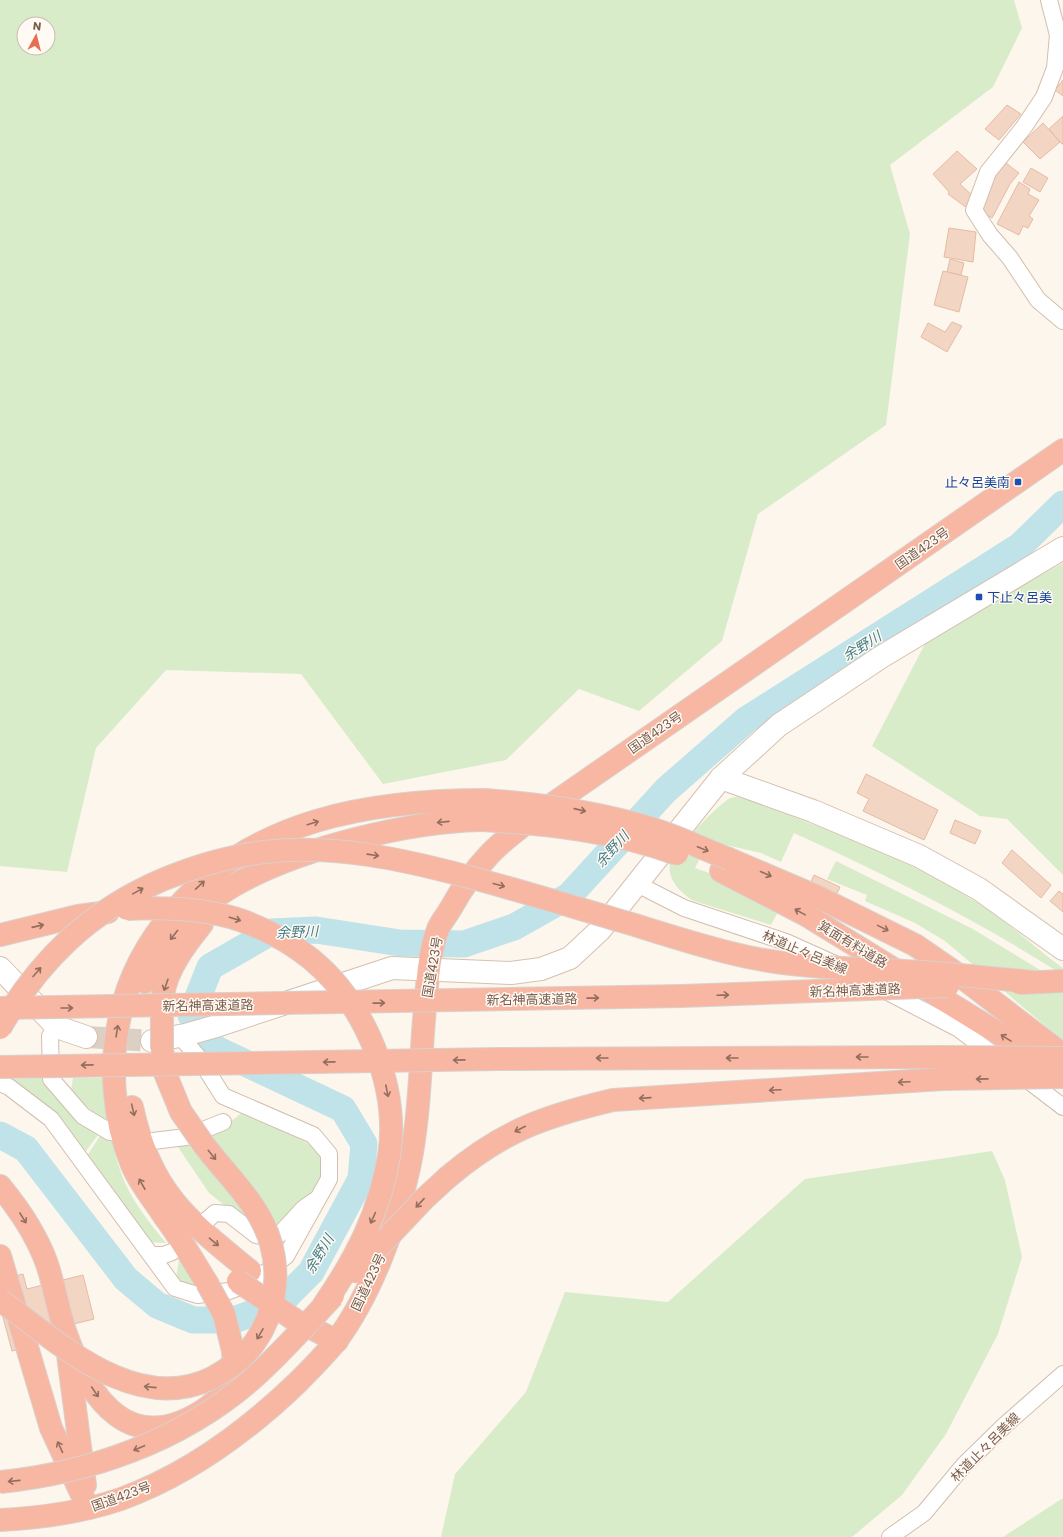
<svg xmlns="http://www.w3.org/2000/svg" width="1063" height="1537" font-family="Poppins,'Noto Sans JP',sans-serif">
<rect width="100%" height="100%" fill="#fdf6ec"/>
<g fill="#d8ecc9" fill-rule="evenodd">
<path d="M 0,0 L 1014,0 L 1022,28 L 993,87 L 890,165 L 910,234 L 886,425 L 758,514 L 722,641 L 639,711 L 579,689 L 506,760 L 383,784 L 301,674 L 166,670 L 96,748 L 67,872 L 0,866 ZM 24,24 L 48,24 L 48,48 L 24,48 Z"/>
<path d="M 1063,563 L 1063,875 L 1007,819 L 980,816 L 872,746 L 928,638 Z"/>
<path d="M 736,797 C 759,800 782,813 804,821 C 866,844 928,870 984,907 C 1012,925 1036,949 1063,968 L 1063,975 C 977,920 887,875 794,833 L 781,862 L 761,853 L 713,842 L 706,846 L 695,868 L 715,875 L 779,910 L 771,925 L 694,901 C 683,895 667,880 670,865 C 673,851 715,808 727,800 C 729,798 733,797 736,797 Z"/>
<path d="M 836,861 L 973,929 L 1063,984 L 1063,1041 L 945,941 L 915,923 L 865,901 L 867,895 L 827,879 Z"/>
<path d="M 49,1078 L 81,1122 L 98,1135 L 83,1155 L 60,1117 L 39,1100 L 10,1082 L 10,1079 Z"/>
<path d="M 73,1078 L 104,1078 C 108,1116 111,1156 129,1191 C 139,1210 153,1227 166,1243 L 148,1242 L 87,1156 L 107,1125 L 82,1102 L 76,1102 L 71,1090 Z"/>
<path d="M 244,1111 L 319,1149 L 323,1154 L 324,1180 L 280,1232 L 237,1215 L 209,1193 L 178,1147 L 210,1138 Z"/>
<path d="M 992,1151 L 1005,1180 L 1022,1257 L 998,1334 L 946,1434 L 902,1495 L 852,1537 L 441,1537 L 455,1474 L 526,1392 L 565,1292 L 668,1302 L 805,1179 Z"/>
<path d="M 179,1259 L 200,1287 L 189,1287 L 176,1279 Z"/>
<path d="M 1063,1498 L 1063,1537 L 1003,1537 Z"/>
</g>
<g fill="none" stroke-linecap="round" stroke-linejoin="round">
<path stroke="#bfe3e8" stroke-width="27" d="M 0,1135 L 26,1149 L 126,1279 L 157,1305 L 193,1320 L 234,1320 L 280,1303 L 311,1272 L 361,1179 L 364,1144 L 343,1109 L 220,1051 L 208,1044 L 191,1015 L 210,967 L 271,932 L 316,930 L 400,943 L 464,944 L 514,927 L 569,896 L 666,790 L 746,720 L 1020,546 L 1063,504"/>
</g>
<g fill="#f3d5c3" stroke="#e6bba3">
<path d="M 1063,80 L 1063,96 L 1055,90 Z"/>
<path d="M 1007,105 L 1021,114 L 999,140 L 985,129 Z"/>
<path d="M 1063,116 L 1063,144 L 1062,144 L 1049,129 Z"/>
<path d="M 1043,123 L 1060,142 L 1040,159 L 1023,142 Z"/>
<path d="M 957,151 L 977,169 L 960,184 L 975,198 L 967,208 L 948,194 L 949,192 L 933,174 Z"/>
<path d="M 1002,160 L 1019,173 L 1010,184 L 992,218 L 980,211 L 983,200 L 995,177 L 992,173 Z"/>
<path d="M 1031,168 L 1048,178 L 1040,192 L 1023,182 Z"/>
<path d="M 1019,182 L 1030,189 L 1028,194 L 1039,200 L 1029,216 L 1033,219 L 1028,228 L 1023,226 L 1019,235 L 997,224 Z"/>
<path d="M 949,228 L 976,232 L 973,262 L 944,257 Z"/>
<path d="M 950,259 L 964,263 L 961,275 L 947,272 Z"/>
<path d="M 943,271 L 968,277 L 959,312 L 934,305 Z"/>
<path d="M 952,322 L 962,326 L 947,352 L 921,337 L 928,323 L 945,332 Z"/>
<path d="M 866,774 L 938,810 L 924,840 L 863,811 L 869,799 L 857,793 Z"/>
<path d="M 955,820 L 981,831 L 975,844 L 950,833 Z"/>
<path d="M 1012,850 L 1051,885 L 1041,898 L 1002,863 Z"/>
<path d="M 814,875 L 840,887 L 828,912 L 803,900 Z"/>
<path d="M 1059,891 L 1063,894 L 1063,912 L 1050,901 Z"/>
<path d="M 23,1274 L 27,1289 L 83,1275 L 94,1319 L 33,1334 L 36,1345 L 12,1351 L 0,1306 L 0,1280 Z"/>
</g>
<g fill="none" stroke-linecap="round" stroke-linejoin="round">
<path stroke="#dcd0c4" stroke-width="22" stroke-dasharray="22 11" stroke-linecap="butt" d="M 86,1037 L 152,1041"/>
<g stroke="#d1beb0" stroke-width="18">
<g id="street">
<path d="M 1049,0 L 1058,35 L 1055,68 L 1044,97 L 1024,127 L 988,172 L 974,210 L 990,235 L 1010,258 L 1038,300 L 1063,321"/>
<path d="M 637,884 L 684,908 L 786,942 L 837,965"/>
<path d="M 882,989 L 959,1029 L 999,1059"/>
<path d="M 57,1027 L 50,1036 L 51,1079 L 83,1116 L 110,1132"/>
<path d="M 1021,1075 L 1063,1107"/>
<path d="M 0,1083 L 9,1087 L 51,1119 L 175,1288 L 197,1295 L 229,1291 L 255,1281 L 286,1256 L 329,1179 L 329,1154 L 313,1135 L 223,1096 L 199,1058 L 180,1036"/>
<path d="M 153,1141 L 186,1137 L 223,1122"/>
<path d="M 207,1220 L 215,1213 L 229,1214 L 256,1235 L 270,1237 L 280,1234 L 304,1208 L 314,1201"/>
<path d="M 151,1255 L 164,1255 L 172,1252"/>
<path d="M 890,1537 L 924,1513 L 964,1465 L 1005,1425 L 1063,1374"/>
</g>
</g>
<g stroke="#d6c0b0" stroke-width="24">
<g id="secondary">
<path d="M 721,778 L 813,811 L 919,856 L 979,889 L 1063,949"/>
<path d="M 0,968 L 57,1027 L 86,1037"/>
<path d="M 152,1041 L 185,1035 L 213,1027 L 392,968 L 511,973 L 541,969 L 570,958 L 600,930 L 721,778 L 779,725 L 881,657 L 1063,548"/>
</g>
</g>
<g stroke="#dad1cd" stroke-width="24">
<g id="highway">
<path d="M 729,859 L 818,897 L 915,945 L 963,978 L 1063,1055"/>
<path d="M 721,871 L 806,915 L 1045,1062"/>
<path d="M 0,935 L 78,916 L 108,912"/>
<path d="M 145,982 C 179,897 273,860 356,839 C 398,828 438,821 482,820"/>
<path d="M 162,1023 C 162,1014 162,1004 163,995 C 167,968 186,944 202,924"/>
<path d="M 162,1049 L 165,1073 L 181,1112"/>
<path d="M 498,1059 L 943,1057"/>
<path d="M 132,1107 C 150,1191 186,1219 250,1271"/>
<path d="M 448,1177 C 502,1131 545,1116 613,1100 L 943,1079"/>
<path d="M 0,1186 C 19,1209 37,1236 47,1264 C 54,1285 58,1309 65,1331 C 89,1400 131,1461 208,1407 C 230,1391 235,1378 233,1351"/>
<path d="M 0,1256 L 51,1428 L 88,1508"/>
<path d="M 207,1283 C 193,1261 180,1237 164,1216 C 153,1199 140,1184 132,1165 C 113,1119 109,1064 120,1016 C 129,975 147,942 175,910 C 253,819 371,800 485,800"/>
<path d="M 295,1320 L 337,1341"/>
<path d="M 68,1355 L 85,1485"/>
<path d="M 0,1520 C 40,1518 83,1512 121,1499 C 187,1475 246,1432 297,1383 C 310,1370 325,1355 337,1340 C 371,1294 397,1224 409,1168 C 421,1112 420,1054 426,997 C 428,975 430,950 438,929 C 441,922 447,915 451,908 C 461,890 474,871 488,856 C 503,839 523,826 541,812 L 1063,450"/>
</g>
</g>
<use href="#street" stroke="#fff" stroke-width="16"/>
<use href="#secondary" stroke="#fff" stroke-width="22"/>
<use href="#highway" stroke="#f7b7a3" stroke-width="22"/>
<g stroke="#dad1cd" stroke-width="24" stroke-linecap="butt">
<g id="highway-bridge">
<path d="M 485,800 C 542,804 596,812 650,828 C 677,836 703,849 729,859"/>
<path d="M 482,820 C 547,824 615,831 677,854"/>
<path d="M 127,909 C 165,907 203,908 240,920 C 266,929 290,942 311,959 C 365,1003 400,1087 389,1156 C 380,1212 355,1260 323,1306"/>
<path d="M 1019,983 L 1063,981"/>
<path d="M 0,1008 L 682,996 L 948,986"/>
<path d="M 0,1028 C 39,960 90,911 162,880 C 195,866 229,856 264,852 C 333,844 402,859 469,877 C 525,892 580,909 635,925 C 673,937 710,949 748,957 C 799,968 853,968 904,971 C 947,973 990,978 1033,982"/>
<path d="M 162,1049 L 162,1023"/>
<path d="M 943,1057 L 1063,1058"/>
<path d="M 0,1067 L 498,1059"/>
<path d="M 943,1079 L 1063,1077"/>
<path d="M 355,1272 L 424,1199 L 448,1177"/>
<path d="M 238,1281 L 295,1320"/>
<path d="M 207,1283 L 224,1314 L 233,1351"/>
<path d="M 0,1300 C 58,1342 135,1416 212,1378 C 229,1369 244,1358 255,1342 C 275,1314 280,1276 271,1244 C 260,1204 227,1176 204,1145 C 196,1134 189,1123 181,1112"/>
<path d="M 0,1482 C 90,1473 180,1441 250,1381 C 280,1355 306,1325 333,1296"/>
</g>
</g>
<use href="#highway-bridge" stroke="#f7b7a3" stroke-width="22"/>
</g>
<defs><path id="oneway-shaft" d="M-6 0H5M1.5-3L5.5 0L1.5 3" fill="none" stroke-width="1.6" stroke-linecap="round" stroke-linejoin="round"/></defs>
<g stroke="#936e5e">
<use href="#oneway-shaft" transform="translate(580 810) rotate(13)"/>
<use href="#oneway-shaft" transform="translate(443 822) rotate(174)"/>
<use href="#oneway-shaft" transform="translate(313 823) rotate(-17)"/>
<use href="#oneway-shaft" transform="translate(703 849) rotate(22)"/>
<use href="#oneway-shaft" transform="translate(373 855) rotate(8)"/>
<use href="#oneway-shaft" transform="translate(766 874) rotate(24)"/>
<use href="#oneway-shaft" transform="translate(200 885) rotate(-43)"/>
<use href="#oneway-shaft" transform="translate(499 885) rotate(15)"/>
<use href="#oneway-shaft" transform="translate(138 891) rotate(-29)"/>
<use href="#oneway-shaft" transform="translate(800 912) rotate(-151)"/>
<use href="#oneway-shaft" transform="translate(235 919) rotate(16)"/>
<use href="#oneway-shaft" transform="translate(38 926) rotate(-13)"/>
<use href="#oneway-shaft" transform="translate(883 928) rotate(26)"/>
<use href="#oneway-shaft" transform="translate(174 935) rotate(128)"/>
<use href="#oneway-shaft" transform="translate(37 972) rotate(-49)"/>
<use href="#oneway-shaft" transform="translate(166 985) rotate(109)"/>
<use href="#oneway-shaft" transform="translate(723 995) rotate(-2)"/>
<use href="#oneway-shaft" transform="translate(593 998) rotate(-1)"/>
<use href="#oneway-shaft" transform="translate(379 1003) rotate(-1)"/>
<use href="#oneway-shaft" transform="translate(67 1008)"/>
<use href="#oneway-shaft" transform="translate(117 1031) rotate(-81)"/>
<use href="#oneway-shaft" transform="translate(1006 1038) rotate(-148)"/>
<use href="#oneway-shaft" transform="translate(862 1057) rotate(180)"/>
<use href="#oneway-shaft" transform="translate(602 1058) rotate(180)"/>
<use href="#oneway-shaft" transform="translate(732 1058) rotate(180)"/>
<use href="#oneway-shaft" transform="translate(459 1060) rotate(179)"/>
<use href="#oneway-shaft" transform="translate(329 1062) rotate(179)"/>
<use href="#oneway-shaft" transform="translate(87 1065) rotate(179)"/>
<use href="#oneway-shaft" transform="translate(982 1079) rotate(179)"/>
<use href="#oneway-shaft" transform="translate(904 1082) rotate(177)"/>
<use href="#oneway-shaft" transform="translate(775 1090) rotate(177)"/>
<use href="#oneway-shaft" transform="translate(387 1091) rotate(79)"/>
<use href="#oneway-shaft" transform="translate(645 1098) rotate(176)"/>
<use href="#oneway-shaft" transform="translate(133 1110) rotate(77)"/>
<use href="#oneway-shaft" transform="translate(520 1129) rotate(153)"/>
<use href="#oneway-shaft" transform="translate(212 1155) rotate(51)"/>
<use href="#oneway-shaft" transform="translate(142 1184) rotate(-119)"/>
<use href="#oneway-shaft" transform="translate(420 1203) rotate(133)"/>
<use href="#oneway-shaft" transform="translate(23 1218) rotate(58)"/>
<use href="#oneway-shaft" transform="translate(373 1218) rotate(114)"/>
<use href="#oneway-shaft" transform="translate(214 1242) rotate(40)"/>
<use href="#oneway-shaft" transform="translate(260 1334) rotate(120)"/>
<use href="#oneway-shaft" transform="translate(150 1387) rotate(-174)"/>
<use href="#oneway-shaft" transform="translate(95 1392) rotate(56)"/>
<use href="#oneway-shaft" transform="translate(60 1447) rotate(-115)"/>
<use href="#oneway-shaft" transform="translate(139 1448) rotate(157)"/>
<use href="#oneway-shaft" transform="translate(14 1481) rotate(174)"/>
</g>
<g fill="#1a4fb4" stroke="#fffaf3" stroke-width="1.5">
<rect x="1014" y="478" width="8" height="8" rx="2"/>
<rect x="975" y="593" width="8" height="8" rx="2"/>
</g>
<g text-anchor="middle" stroke-width="3" stroke-linejoin="round" paint-order="stroke">
<g font-size="13" fill="#164399" stroke="#fffaf3" text-anchor="end">
<text x="1010" y="487">止々呂美南</text>
<text x="987" y="602" text-anchor="start">下止々呂美</text>
</g>
<g font-size="13" fill="#7a5c4d" stroke="#fffaf3">
<text transform="translate(922 548) rotate(-35)" y="5">国道423号</text>
<text transform="translate(655 732) rotate(-35)" y="5">国道423号</text>
<text transform="translate(853 944) rotate(31)" y="5">箕面有料道路</text>
<text transform="translate(805 952) rotate(23)" y="5">林道止々呂美線</text>
<text transform="translate(432 967) rotate(-80)" y="5">国道423号</text>
<text transform="translate(855 990) rotate(-2)" y="5">新名神高速道路</text>
<text transform="translate(532 999) rotate(-1)" y="5">新名神高速道路</text>
<text transform="translate(208 1005) rotate(-1)" y="5">新名神高速道路</text>
<text transform="translate(368 1282) rotate(-65)" y="5">国道423号</text>
<text transform="translate(985 1447) rotate(-45)" y="5">林道止々呂美線</text>
<text transform="translate(121 1496) rotate(-20)" y="5">国道423号</text>
</g>
<g font-size="14" font-style="italic" fill="#437c86" stroke="#fffaf3">
<text transform="translate(862 646) rotate(-32)" y="5">余野川</text>
<text transform="translate(612 849) rotate(-48)" y="5">余野川</text>
<text transform="translate(297 932) rotate(-2)" y="5">余野川</text>
<text transform="translate(319 1254) rotate(-59)" y="5">余野川</text>
</g>
</g>
<g transform="translate(36 36) rotate(7)"><circle r="19" fill="#fffaf3" stroke="#cabbb1"/>
<path d="M0-3L7 15L0 10L-7 15Z" fill="#e76f51"/>
<text y="-6" font-size="11" font-weight="bold" text-anchor="middle" fill="#7a5c4d">N</text>
</g>
</svg>
